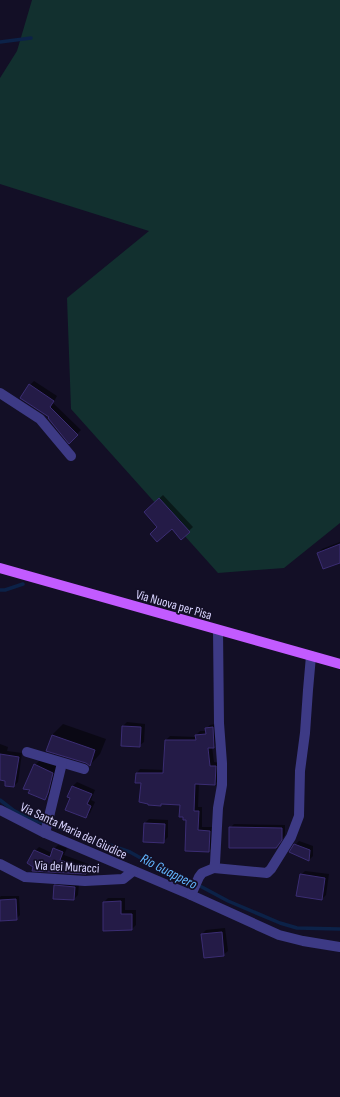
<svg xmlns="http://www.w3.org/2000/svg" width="340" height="1097" font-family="'Sofia Sans Condensed',sans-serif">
<rect width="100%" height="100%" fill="#130f26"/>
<path fill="#12302f" d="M 32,0 L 340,0 L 340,523 L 284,568 L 218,573 L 71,409 L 67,298 L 149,231 L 0,184 L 0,78 L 17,51 Z"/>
<g fill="#0007">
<path d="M 34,381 L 57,396 L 53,403 L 81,430 L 69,442 L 50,417 L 30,385 Z"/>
<path d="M 163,495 L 193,527 L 181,538 L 172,528 L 159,527 L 149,508 Z"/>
<path d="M 340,542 L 340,562 L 318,553 L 322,549 Z"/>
<path d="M 127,722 L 145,724 L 144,742 L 139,746 L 123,726 Z"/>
<path d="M 63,724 L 106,739 L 100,754 L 90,765 L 52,735 Z"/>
<path d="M 216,724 L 218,743 L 214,747 L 212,747 L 214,762 L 219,763 L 219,780 L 215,784 L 199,783 L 198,807 L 202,807 L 202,827 L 214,827 L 213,847 L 209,851 L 188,819 L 181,804 L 162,803 L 160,805 L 142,782 L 137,773 L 140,769 L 164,770 L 166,740 L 170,736 L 196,737 L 196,735 L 200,731 L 206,731 L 206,729 L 210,725 Z"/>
<path d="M 0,744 L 8,747 L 7,751 L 22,753 L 18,782 L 14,786 L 6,780 L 0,779 Z"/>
<path d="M 46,754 L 63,762 L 55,788 L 45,799 L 35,765 Z"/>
<path d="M 77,782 L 95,790 L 91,800 L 95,802 L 90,813 L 86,817 L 71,798 L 68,797 L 73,786 Z"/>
<path d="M 149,819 L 168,820 L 168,837 L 163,842 L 145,823 Z"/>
<path d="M 234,824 L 285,825 L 285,835 L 280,843 L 276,847 L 230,828 Z"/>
<path d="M 299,841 L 313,846 L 313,856 L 309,860 L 295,845 Z"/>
<path d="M 58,845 L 67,848 L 64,855 L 91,865 L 90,869 L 86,873 L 35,851 L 39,847 L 52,853 L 54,849 Z"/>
<path d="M 305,871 L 329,874 L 326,895 L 322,899 L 301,875 Z"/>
<path d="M 59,882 L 79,883 L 78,895 L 74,899 L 55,886 Z"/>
<path d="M 1,896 L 19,896 L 20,915 L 16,919 L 0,920 L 0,897 Z"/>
<path d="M 108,898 L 125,898 L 125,910 L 136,910 L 136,925 L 132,929 L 104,930 L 104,902 Z"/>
<path d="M 225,928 L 228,951 L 223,955 L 202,934 L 206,930 Z"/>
</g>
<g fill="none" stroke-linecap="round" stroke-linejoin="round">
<g stroke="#0c2248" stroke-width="3.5">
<path d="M 0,42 L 31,38"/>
<path d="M 0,590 L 5,590 L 23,584"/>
<path d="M 0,800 L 13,810 L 32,820 L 54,826 L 89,839 L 101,842 L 130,852 L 146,861 L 200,886 L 228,901 L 280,923 L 297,928 L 340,929"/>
</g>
</g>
<g fill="#241b47" stroke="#3b2d73">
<path d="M 29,384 L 54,401 L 50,407 L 78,435 L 69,444 L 48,418 L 49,417 L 20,398 Z"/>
<path d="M 159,498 L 190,532 L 181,540 L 172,529 L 157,542 L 150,534 L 157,527 L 144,512 Z"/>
<path d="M 340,544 L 340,563 L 323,569 L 317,553 Z"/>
<path d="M 122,726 L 141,727 L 140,747 L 121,746 Z"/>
<path d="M 213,727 L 214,748 L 208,748 L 210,766 L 216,766 L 215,785 L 195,784 L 194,811 L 199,811 L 198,830 L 210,831 L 209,852 L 185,851 L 186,820 L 183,820 L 183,817 L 179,817 L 180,805 L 161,804 L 161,806 L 148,805 L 148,804 L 139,802 L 141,783 L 135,783 L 136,773 L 163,773 L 165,740 L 196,740 L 195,735 L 206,734 L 205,728 Z"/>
<path d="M 52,735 L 95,750 L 90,766 L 86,763 L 46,751 Z"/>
<path d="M 0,754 L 19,757 L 14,787 L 5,786 L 5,781 L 0,780 Z"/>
<path d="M 34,764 L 53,773 L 48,793 L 45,800 L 28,793 L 30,790 L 23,789 Z"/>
<path d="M 72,786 L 92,794 L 87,804 L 91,806 L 86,818 L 65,810 L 70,798 L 67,797 Z"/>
<path d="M 144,823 L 165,824 L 164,843 L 143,842 Z"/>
<path d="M 229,827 L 282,828 L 282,840 L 276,848 L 229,848 Z"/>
<path d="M 294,844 L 310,850 L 309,861 L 289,852 Z"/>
<path d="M 53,848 L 63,852 L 60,860 L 88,869 L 86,874 L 32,871 L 33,867 L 27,863 L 34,850 L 50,857 Z"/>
<path d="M 300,874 L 325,878 L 322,900 L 296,896 Z"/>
<path d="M 54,885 L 75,887 L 74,900 L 53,899 Z"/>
<path d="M 16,899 L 17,920 L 0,921 L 0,900 Z"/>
<path d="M 121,901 L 121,914 L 132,914 L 132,930 L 103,931 L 103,902 Z"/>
<path d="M 222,932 L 224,956 L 204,958 L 201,934 Z"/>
</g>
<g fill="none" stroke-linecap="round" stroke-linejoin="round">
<g stroke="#3d3a85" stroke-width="10">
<path d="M 0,393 L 40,419 L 71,456"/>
<path d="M 27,752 L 84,769"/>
<path d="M 0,810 L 45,833 L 191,895 L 279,935 L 303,941 L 340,947"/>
<path d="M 45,833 L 62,763"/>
<path d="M 0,864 L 25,877 L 85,881 L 123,879 L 133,871"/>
<path d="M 214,868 L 267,873 L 271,869 L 291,837 L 299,816 L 300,771 L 305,733 L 308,690 L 311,656"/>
<path d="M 191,895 L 199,877 L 202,873 L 214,868 L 215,863 L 218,808 L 222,785 L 222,763 L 219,723 L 218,630"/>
</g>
<path stroke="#c25bff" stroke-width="10" d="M 0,568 L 340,664"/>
</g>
<g text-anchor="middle" stroke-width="3.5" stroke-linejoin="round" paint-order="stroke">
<g font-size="13" fill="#d9d4ff" stroke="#130f26">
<text transform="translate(174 604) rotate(16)" y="5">Via Nuova per Pisa</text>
<text transform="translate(74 830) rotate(25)" y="5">Via Santa Maria del Giudice</text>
<text transform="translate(67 866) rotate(3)" y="5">Via dei Muracci</text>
</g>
<g font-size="14" font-style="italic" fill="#62b6ff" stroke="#130f26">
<text transform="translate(169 871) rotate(27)" y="5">Rio Guappero</text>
</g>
</g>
</svg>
